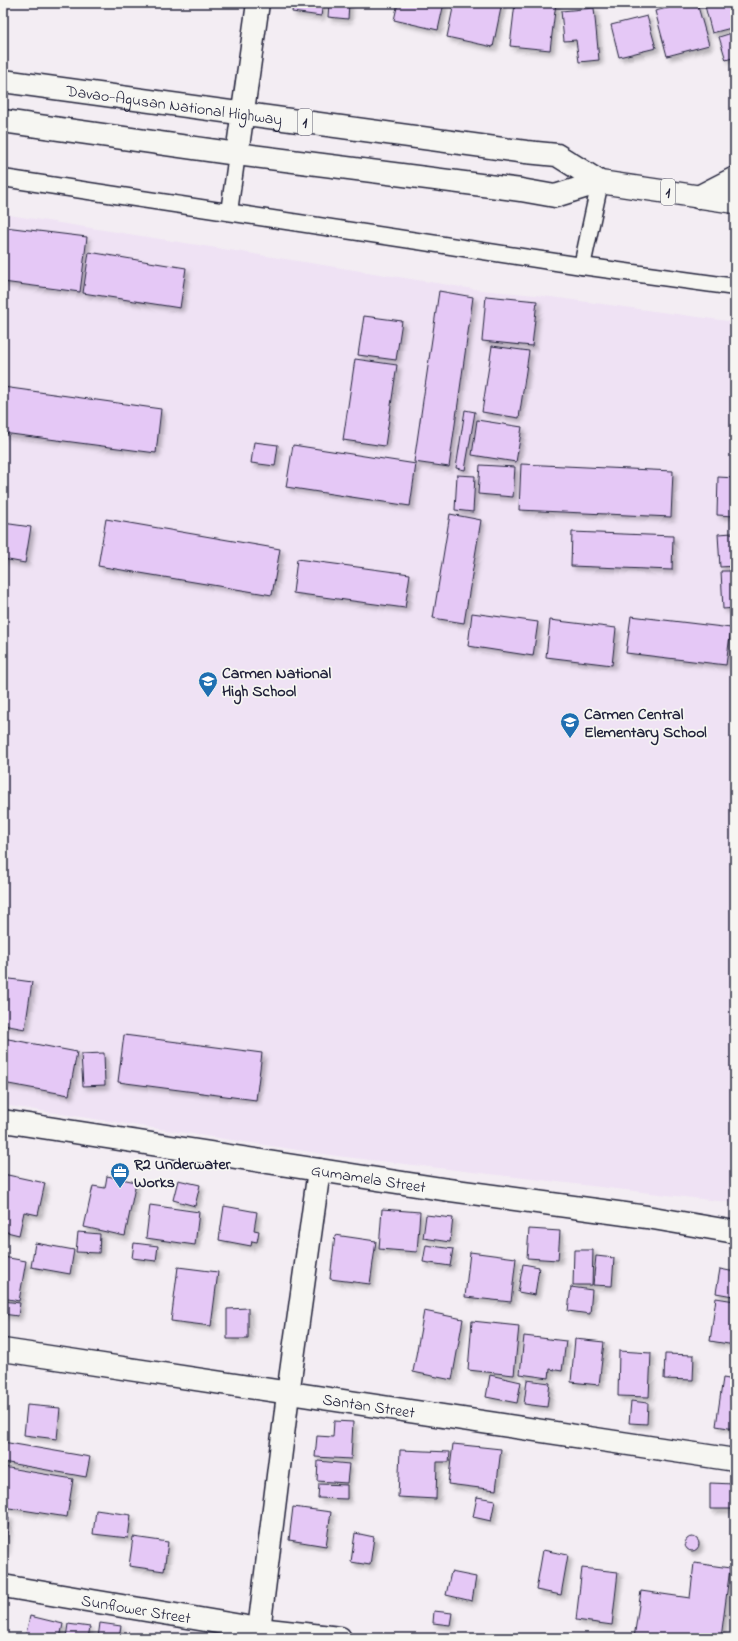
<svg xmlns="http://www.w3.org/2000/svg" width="738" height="1641" font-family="'Indie Flower',sans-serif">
<defs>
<filter id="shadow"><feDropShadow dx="3.5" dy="3.5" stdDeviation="2" flood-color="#0004"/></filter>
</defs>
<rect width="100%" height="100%" fill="#f3edf3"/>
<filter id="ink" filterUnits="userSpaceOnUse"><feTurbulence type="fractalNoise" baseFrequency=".025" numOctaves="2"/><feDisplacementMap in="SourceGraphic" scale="8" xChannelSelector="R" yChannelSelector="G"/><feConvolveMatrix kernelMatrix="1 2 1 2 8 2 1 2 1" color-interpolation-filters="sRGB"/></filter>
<g filter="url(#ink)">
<path fill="#efe2f4" d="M 3,214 L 480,290 L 536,295 L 735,322 L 735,1203 L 337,1156 L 3,1105 Z"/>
<g fill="#e5c8f6" stroke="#22223b" filter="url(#shadow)">
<path d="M 293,3 L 323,3 L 321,16 L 292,12 Z"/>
<path d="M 329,3 L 349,3 L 348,19 L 328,17 Z"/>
<path d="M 398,3 L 444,3 L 438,30 L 394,20 Z"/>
<path d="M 454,3 L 502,3 L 493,47 L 447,37 Z"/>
<path d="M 515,3 L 556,3 L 550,50 L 510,46 Z"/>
<path d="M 688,3 L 697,3 L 709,45 L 667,56 L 655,11 Z"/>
<path d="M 715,3 L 735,3 L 735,27 L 712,33 L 705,6 Z"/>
<path d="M 594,8 L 599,60 L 579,62 L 576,40 L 564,41 L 561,11 Z"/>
<path d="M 647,16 L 656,48 L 619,57 L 611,25 Z"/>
<path d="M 735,32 L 735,57 L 726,60 L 719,37 Z"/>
<path d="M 5,227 L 87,237 L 80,292 L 3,282 L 3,241 Z"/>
<path d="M 89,252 L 186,268 L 180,308 L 83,293 Z"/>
<path d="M 439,291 L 473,297 L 449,467 L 414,462 Z"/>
<path d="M 486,296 L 537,301 L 532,346 L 482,341 Z"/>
<path d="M 364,316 L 402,321 L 396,360 L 358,355 Z"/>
<path d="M 492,346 L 529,351 L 519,418 L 482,412 Z"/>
<path d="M 355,359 L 397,365 L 385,446 L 343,440 Z"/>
<path d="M 3,387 L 161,409 L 156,453 L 3,433 Z"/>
<path d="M 465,410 L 475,412 L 465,470 L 456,468 Z"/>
<path d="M 477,420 L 522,427 L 516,462 L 472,455 Z"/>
<path d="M 254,442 L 278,445 L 275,466 L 251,463 Z"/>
<path d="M 293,445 L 416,464 L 410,506 L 286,487 Z"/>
<path d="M 521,464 L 673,471 L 671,517 L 519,510 Z"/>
<path d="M 480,465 L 515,467 L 513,497 L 478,494 Z"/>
<path d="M 457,475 L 475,476 L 473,512 L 455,510 Z"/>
<path d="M 718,477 L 735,478 L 735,516 L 717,515 Z"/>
<path d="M 450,514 L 481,520 L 464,623 L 433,618 Z"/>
<path d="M 106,519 L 280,549 L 272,595 L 98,566 Z"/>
<path d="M 3,523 L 31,527 L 25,563 L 3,559 Z"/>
<path d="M 735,523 L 735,566 L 720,567 L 718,534 L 733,533 L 732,524 Z"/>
<path d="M 572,532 L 673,536 L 672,570 L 571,566 Z"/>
<path d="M 297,559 L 410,574 L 405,608 L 293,593 Z"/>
<path d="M 721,571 L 735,571 L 735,608 L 723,609 Z"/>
<path d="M 472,613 L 538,622 L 533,656 L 468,646 Z"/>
<path d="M 631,616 L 731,628 L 726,665 L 626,653 Z"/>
<path d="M 550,620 L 616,628 L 612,665 L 546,657 Z"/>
<path d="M 3,978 L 32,982 L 25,1029 L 3,1025 Z"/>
<path d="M 124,1035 L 262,1053 L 256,1100 L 118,1082 Z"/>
<path d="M 3,1038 L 77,1052 L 69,1095 L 3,1083 Z"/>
<path d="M 104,1053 L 105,1085 L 83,1086 L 81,1054 Z"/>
<path d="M 3,1174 L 45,1183 L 38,1215 L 24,1212 L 19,1235 L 3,1231 Z"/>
<path d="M 107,1176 L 136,1182 L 125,1236 L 84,1227 L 93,1186 L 105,1188 Z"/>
<path d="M 178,1180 L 200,1185 L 195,1206 L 173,1200 Z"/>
<path d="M 150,1205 L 199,1212 L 195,1245 L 146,1238 Z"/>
<path d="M 224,1206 L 257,1212 L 254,1230 L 259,1231 L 257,1242 L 252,1241 L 251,1246 L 219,1240 Z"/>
<path d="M 382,1209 L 420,1212 L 417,1252 L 379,1249 Z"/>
<path d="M 426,1215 L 453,1218 L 450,1242 L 423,1238 Z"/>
<path d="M 529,1229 L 560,1231 L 558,1260 L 527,1258 Z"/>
<path d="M 78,1232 L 100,1234 L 99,1253 L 76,1252 Z"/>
<path d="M 335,1235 L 376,1241 L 370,1284 L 330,1279 Z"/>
<path d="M 35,1243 L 74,1250 L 70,1274 L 31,1267 Z"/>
<path d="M 134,1243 L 158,1246 L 156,1261 L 132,1258 Z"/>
<path d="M 426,1245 L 453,1249 L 450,1266 L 423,1262 Z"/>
<path d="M 574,1250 L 593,1250 L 592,1285 L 573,1285 Z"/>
<path d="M 470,1252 L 516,1258 L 511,1302 L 465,1297 Z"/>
<path d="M 596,1256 L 614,1258 L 612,1286 L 593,1285 Z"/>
<path d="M 3,1257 L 26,1261 L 19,1301 L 3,1298 Z"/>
<path d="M 523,1264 L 539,1267 L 535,1295 L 518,1292 Z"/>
<path d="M 178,1267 L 218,1272 L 211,1326 L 171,1321 Z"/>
<path d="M 720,1269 L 735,1272 L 733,1296 L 716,1293 Z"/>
<path d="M 571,1287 L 592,1290 L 590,1314 L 568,1311 Z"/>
<path d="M 716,1298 L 735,1301 L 735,1345 L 710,1341 Z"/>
<path d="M 3,1301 L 20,1303 L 18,1316 L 3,1314 Z"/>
<path d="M 248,1308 L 248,1339 L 227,1339 L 227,1309 Z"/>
<path d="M 424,1311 L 463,1319 L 452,1380 L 413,1372 Z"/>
<path d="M 472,1321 L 519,1326 L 514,1375 L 468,1370 Z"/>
<path d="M 524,1336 L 566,1341 L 562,1371 L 550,1369 L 549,1378 L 520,1374 Z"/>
<path d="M 575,1339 L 604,1342 L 599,1385 L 571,1382 Z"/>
<path d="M 619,1351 L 651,1353 L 649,1397 L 618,1396 Z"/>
<path d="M 665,1354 L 694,1355 L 693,1380 L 664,1379 Z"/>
<path d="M 490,1375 L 521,1382 L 517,1403 L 486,1397 Z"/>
<path d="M 723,1378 L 735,1380 L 735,1429 L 716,1426 Z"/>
<path d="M 527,1380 L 550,1383 L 547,1407 L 524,1404 Z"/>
<path d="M 631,1401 L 648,1403 L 647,1424 L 629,1423 Z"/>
<path d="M 27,1405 L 60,1408 L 57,1439 L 24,1435 Z"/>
<path d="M 334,1421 L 353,1422 L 351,1459 L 315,1457 L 317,1436 L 333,1437 Z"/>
<path d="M 3,1442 L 90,1457 L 86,1477 L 3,1462 Z"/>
<path d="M 453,1444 L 501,1449 L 496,1490 L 448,1484 Z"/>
<path d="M 400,1450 L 450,1452 L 449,1462 L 437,1462 L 436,1499 L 398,1497 Z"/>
<path d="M 318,1461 L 349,1464 L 347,1483 L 317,1481 Z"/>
<path d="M 3,1467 L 73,1479 L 67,1517 L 3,1507 Z"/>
<path d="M 710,1483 L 734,1484 L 734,1509 L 710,1509 Z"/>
<path d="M 319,1484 L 347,1485 L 347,1499 L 318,1498 Z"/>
<path d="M 477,1497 L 495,1500 L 491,1521 L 473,1517 Z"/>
<path d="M 293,1507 L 331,1512 L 326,1546 L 289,1540 Z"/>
<path d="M 96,1510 L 131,1515 L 128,1538 L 93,1534 Z"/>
<path d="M 3,1516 L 9,1517 L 5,1551 L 3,1551 Z"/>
<path d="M 355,1533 L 374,1537 L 370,1565 L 351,1562 Z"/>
<circle cx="692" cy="1544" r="7"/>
<path d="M 133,1537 L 168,1542 L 164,1571 L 129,1566 Z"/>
<path d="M 543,1550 L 568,1555 L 561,1595 L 536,1590 Z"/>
<path d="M 694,1563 L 730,1568 L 721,1638 L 634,1638 L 641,1591 L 690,1598 Z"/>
<path d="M 582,1568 L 618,1572 L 612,1625 L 576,1620 Z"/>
<path d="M 451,1572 L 476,1577 L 472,1601 L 446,1595 Z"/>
<path d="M 434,1611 L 452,1613 L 450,1625 L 433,1623 Z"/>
<path d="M 30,1616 L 63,1624 L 60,1638 L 25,1638 Z"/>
<path d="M 100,1623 L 121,1626 L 119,1638 L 98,1638 Z"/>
<path d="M 68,1624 L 90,1627 L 88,1638 L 66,1638 Z"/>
</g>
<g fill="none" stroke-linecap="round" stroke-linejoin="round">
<g stroke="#22223b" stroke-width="19">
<g id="lane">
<path d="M 3,178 L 582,266 L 735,287"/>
<path d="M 229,212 L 237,154"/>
<path d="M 582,266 L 600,182"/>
</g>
</g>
<g stroke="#22223b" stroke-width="25">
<g id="street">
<path d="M 237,154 L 258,3"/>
<path id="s1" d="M 3,1121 L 442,1189 L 647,1217 L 735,1232"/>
<path id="s2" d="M 3,1350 L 735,1460"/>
<path id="s3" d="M 3,1586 L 259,1629 L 340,1638"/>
<path d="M 258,1638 L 288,1394 L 319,1170"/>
</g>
</g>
<g stroke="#22223b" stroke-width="25">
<path id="secondary" d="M 698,197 L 735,178"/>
</g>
<g stroke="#22223b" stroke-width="25">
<g id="highway">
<path id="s4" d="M 3,81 L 526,152 L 557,155 L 600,182 L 735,202"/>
<path d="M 3,121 L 237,154 L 521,190 L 555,196 L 600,182"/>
</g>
</g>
<use href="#lane" stroke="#f6f6f2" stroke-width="16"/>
<use href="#street" stroke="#f6f6f2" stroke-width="22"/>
<use href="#secondary" stroke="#f6f6f2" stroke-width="22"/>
<use href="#highway" stroke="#f6f6f2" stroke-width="22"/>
</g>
</g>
<defs>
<g id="school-pin" transform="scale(1)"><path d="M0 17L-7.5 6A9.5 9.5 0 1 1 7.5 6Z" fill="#1f6fb2" stroke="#f6f6f2"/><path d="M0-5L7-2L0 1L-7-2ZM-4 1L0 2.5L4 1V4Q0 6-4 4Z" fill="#fff"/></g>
<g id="office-pin" transform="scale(1)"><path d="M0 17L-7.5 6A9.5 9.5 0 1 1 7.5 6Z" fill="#1f6fb2" stroke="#f6f6f2"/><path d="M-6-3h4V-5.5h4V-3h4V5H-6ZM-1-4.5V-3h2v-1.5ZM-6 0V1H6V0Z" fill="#fff"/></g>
</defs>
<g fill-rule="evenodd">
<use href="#school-pin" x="208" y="681"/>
<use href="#school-pin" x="570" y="722"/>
<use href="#office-pin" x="120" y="1172"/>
</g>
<g text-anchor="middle" stroke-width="3.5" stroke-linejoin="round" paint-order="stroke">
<g fill="#f6f6f2" stroke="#626272" stroke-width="1">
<rect x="298" y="109" width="14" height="26" rx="3"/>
<rect x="661" y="179" width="14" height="26" rx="3"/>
</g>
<g font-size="15" font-weight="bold" fill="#22223b">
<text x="305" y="127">1</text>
<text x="668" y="197">1</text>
</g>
<g font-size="16" fill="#22223b" stroke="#f6f6f2">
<text dy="6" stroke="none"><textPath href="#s4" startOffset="173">Davao-Agusan National Highway</textPath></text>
<text dy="6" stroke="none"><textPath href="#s1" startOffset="370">Gumamela Street</textPath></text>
<text dy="6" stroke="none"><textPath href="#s2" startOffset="370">Santan Street</textPath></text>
<text dy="6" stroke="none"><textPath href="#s3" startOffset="135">Sunflower Street</textPath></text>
</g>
<g font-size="16" font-weight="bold" fill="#22223b" stroke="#f6f6f2" text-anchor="start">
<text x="222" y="678">Carmen National<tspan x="222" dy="18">High School</tspan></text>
<text x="584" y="719">Carmen Central<tspan x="584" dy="18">Elementary School</tspan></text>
<text x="134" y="1169">R2 Underwater<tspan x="134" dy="18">Works</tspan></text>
</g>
</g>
<rect width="738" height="1641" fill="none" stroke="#f6f6f2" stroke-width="16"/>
<rect x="8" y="8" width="722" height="1625" fill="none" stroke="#22223b" stroke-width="1.5" filter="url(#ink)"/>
</svg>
